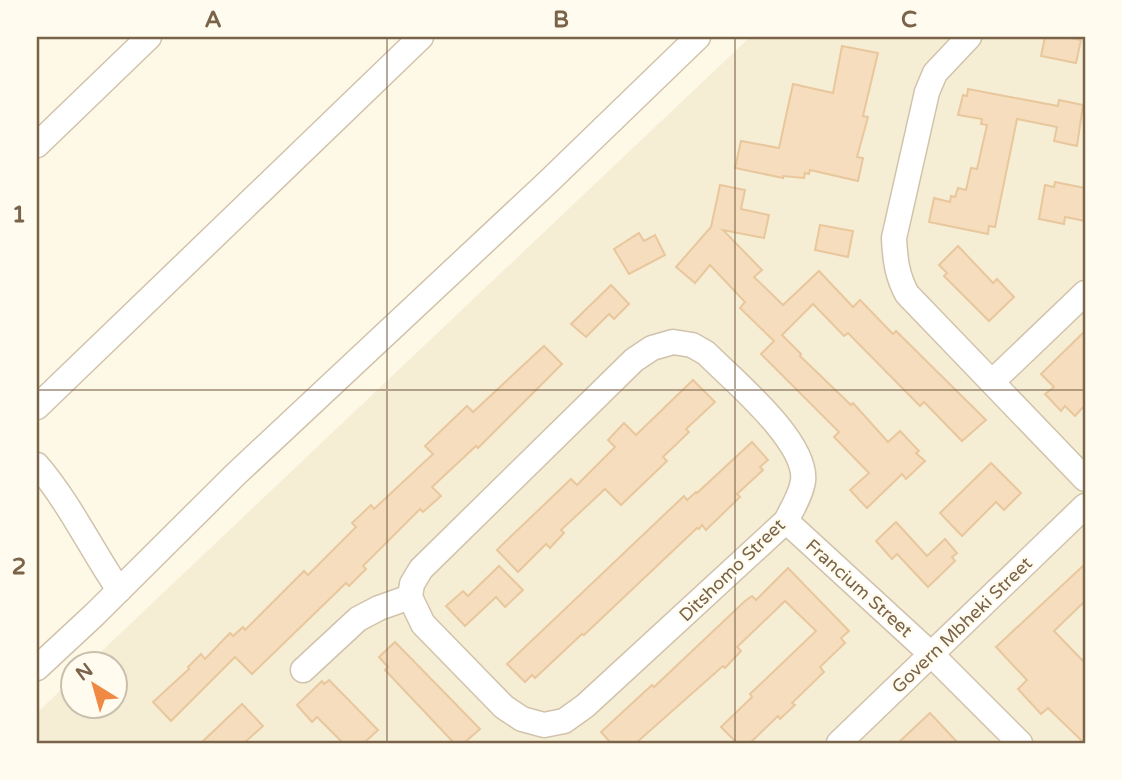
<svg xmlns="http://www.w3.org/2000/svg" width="1122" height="780" font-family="'Varela Round',sans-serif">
<rect width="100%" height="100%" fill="#fef9e7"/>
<path fill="#f6edd5" d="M 750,37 L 1085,37 L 1085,743 L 37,743 L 37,713 L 73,678 L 74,706 L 116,706 L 116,664 L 88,664 Z"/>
<g fill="#f5ddbd" stroke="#e9c79c" stroke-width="2">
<path d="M 1045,37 L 1065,37 L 1081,40 L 1076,63 L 1041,56 Z"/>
<path d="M 842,46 L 878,53 L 863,116 L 868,117 L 857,157 L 863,158 L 858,181 L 810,170 L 809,174 L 805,173 L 804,178 L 783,176 L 783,178 L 735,168 L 741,141 L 779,148 L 793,84 L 833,93 Z"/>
<path d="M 968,89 L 1058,106 L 1059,100 L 1083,105 L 1077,146 L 1054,141 L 1057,127 L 1017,119 L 995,227 L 989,226 L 988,234 L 929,222 L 934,198 L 950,202 L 951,196 L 955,197 L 958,188 L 966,190 L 971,168 L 977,169 L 987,125 L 981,124 L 982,119 L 958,115 L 963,95 L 967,96 Z"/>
<path d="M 1055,182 L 1085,188 L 1085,221 L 1065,217 L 1064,224 L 1039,219 L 1045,185 L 1054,187 Z"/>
<path d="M 720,185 L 745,190 L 741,209 L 769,215 L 764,238 L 723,230 L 762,270 L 754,277 L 783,305 L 819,271 L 853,307 L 860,300 L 893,334 L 896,331 L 986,420 L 962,441 L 924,402 L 920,406 L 848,333 L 844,336 L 813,304 L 782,335 L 801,354 L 800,356 L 851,405 L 853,403 L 888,442 L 900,431 L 919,451 L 916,453 L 925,461 L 906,479 L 902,474 L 867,508 L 850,490 L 869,473 L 834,437 L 839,432 L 761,354 L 774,341 L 740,308 L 745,302 L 710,265 L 695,283 L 676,267 L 711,227 Z"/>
<path d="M 820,225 L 853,231 L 848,257 L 815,250 Z"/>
<path d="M 639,233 L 644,241 L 655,235 L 665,255 L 629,274 L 614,249 Z"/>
<path d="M 958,246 L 993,283 L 997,279 L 1014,297 L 989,321 L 944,276 L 947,273 L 939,265 Z"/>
<path d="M 611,285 L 629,304 L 614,319 L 609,314 L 586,337 L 571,324 Z"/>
<path d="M 1085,331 L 1085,405 L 1075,416 L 1065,406 L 1061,411 L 1045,394 L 1054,387 L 1041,374 Z"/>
<path d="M 544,346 L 562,364 L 478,448 L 476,446 L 432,487 L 441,496 L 423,512 L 420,509 L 363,566 L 366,569 L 349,586 L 346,583 L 252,674 L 235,657 L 171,721 L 153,702 L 189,669 L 188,667 L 201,654 L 205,659 L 230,633 L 233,636 L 243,627 L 245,630 L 304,571 L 308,575 L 356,527 L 352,523 L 371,505 L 374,509 L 433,454 L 425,446 L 467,406 L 473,412 Z"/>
<path d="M 693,380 L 715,402 L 686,429 L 689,432 L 663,457 L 667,461 L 621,505 L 605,489 L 561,530 L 564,533 L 550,548 L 546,544 L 518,572 L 497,550 L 503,544 L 571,479 L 577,485 L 615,447 L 608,440 L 624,423 L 636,435 Z"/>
<path d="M 752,442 L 768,460 L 760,467 L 763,470 L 737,494 L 740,497 L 706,530 L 702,525 L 699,529 L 697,528 L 584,635 L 582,634 L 535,678 L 532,675 L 525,682 L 507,664 L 684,496 L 687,500 L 696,492 L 697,493 Z"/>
<path d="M 991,463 L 1021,493 L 1004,510 L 996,502 L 962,536 L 940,513 Z"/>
<path d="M 896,522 L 927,556 L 945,539 L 957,553 L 952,557 L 955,561 L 928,587 L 897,554 L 892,559 L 876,541 Z"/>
<path d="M 1085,564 L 1085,601 L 1054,631 L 1085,663 L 1084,743 L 1048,708 L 1041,714 L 1018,689 L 1027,680 L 996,647 Z"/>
<path d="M 499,566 L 523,590 L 505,607 L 496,597 L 465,626 L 446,606 L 463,591 L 468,596 Z"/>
<path d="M 788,568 L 849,631 L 841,638 L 845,643 L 820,667 L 824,672 L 792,703 L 795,705 L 780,719 L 778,716 L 750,743 L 737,743 L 721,727 L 752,697 L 750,694 L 816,631 L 785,601 L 737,647 L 741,651 L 725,668 L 723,666 L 636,743 L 611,743 L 601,732 L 652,685 L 654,687 L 745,601 L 752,596 L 756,600 Z"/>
<path d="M 395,642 L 480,729 L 464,743 L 454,743 L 385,670 L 388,667 L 379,657 Z"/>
<path d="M 329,680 L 378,730 L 364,743 L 343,743 L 317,717 L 312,722 L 297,705 L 322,681 L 324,684 Z"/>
<path d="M 242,704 L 263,726 L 244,743 L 201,743 Z"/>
<path d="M 930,713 L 958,743 L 898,743 Z"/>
</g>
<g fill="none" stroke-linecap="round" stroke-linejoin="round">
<g stroke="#d1c3ab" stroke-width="27">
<g id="minor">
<path d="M 969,37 L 935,73 L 927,92 L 894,238 C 895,259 897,276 907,294 L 1085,479"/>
<path d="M 37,145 L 149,37"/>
<path d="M 673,342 L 692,345 L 706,353 C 733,380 808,442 803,481 C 801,495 792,509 786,521 L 585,706 L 564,721 L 544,725 L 522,719 L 504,707 L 423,624 L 410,597 L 412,584 L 421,569 L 634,360 L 652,348 Z"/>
<path d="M 992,382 L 1085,293"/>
<path d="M 37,407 L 421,37"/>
<path d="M 37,465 C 69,502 91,549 119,590"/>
<path d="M 786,521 L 932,655 L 1020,743"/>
<path d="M 37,668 L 94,615 L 236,474 L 548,182 L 698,37"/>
<path d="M 303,670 L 358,619 L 379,608 L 410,597"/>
<path d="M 839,743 L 1085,506"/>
</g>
</g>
<use href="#minor" stroke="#fff" stroke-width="24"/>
</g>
<path fill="none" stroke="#7a6349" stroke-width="2" stroke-opacity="0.55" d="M 387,37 L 387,743M 735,37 L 735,743M 37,390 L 1085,390"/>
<g text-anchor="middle" stroke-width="5" stroke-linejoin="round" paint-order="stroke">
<g font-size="18" fill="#7a6349" stroke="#fffcef">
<text transform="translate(732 570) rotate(-44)" y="6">Ditshomo Street</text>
<text transform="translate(859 588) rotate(42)" y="6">Francium Street</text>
<text transform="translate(962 625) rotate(-44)" y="6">Govern Mbheki Street</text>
</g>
</g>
<rect width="1122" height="780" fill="none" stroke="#fffcef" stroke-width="77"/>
<g transform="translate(94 685) rotate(323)"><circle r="33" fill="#fffcef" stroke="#cabfad" stroke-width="2"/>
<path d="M0-5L12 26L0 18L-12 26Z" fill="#f08944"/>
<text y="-10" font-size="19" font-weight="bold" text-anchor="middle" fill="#7a6349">N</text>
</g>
<rect x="38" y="38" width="1046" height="704" fill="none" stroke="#7a6349" stroke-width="2.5"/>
<g font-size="23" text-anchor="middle" font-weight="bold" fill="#7a6349">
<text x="213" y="27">A</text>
<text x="561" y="27">B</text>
<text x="909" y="27">C</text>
<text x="19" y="222">1</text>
<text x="19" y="574">2</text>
</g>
</svg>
